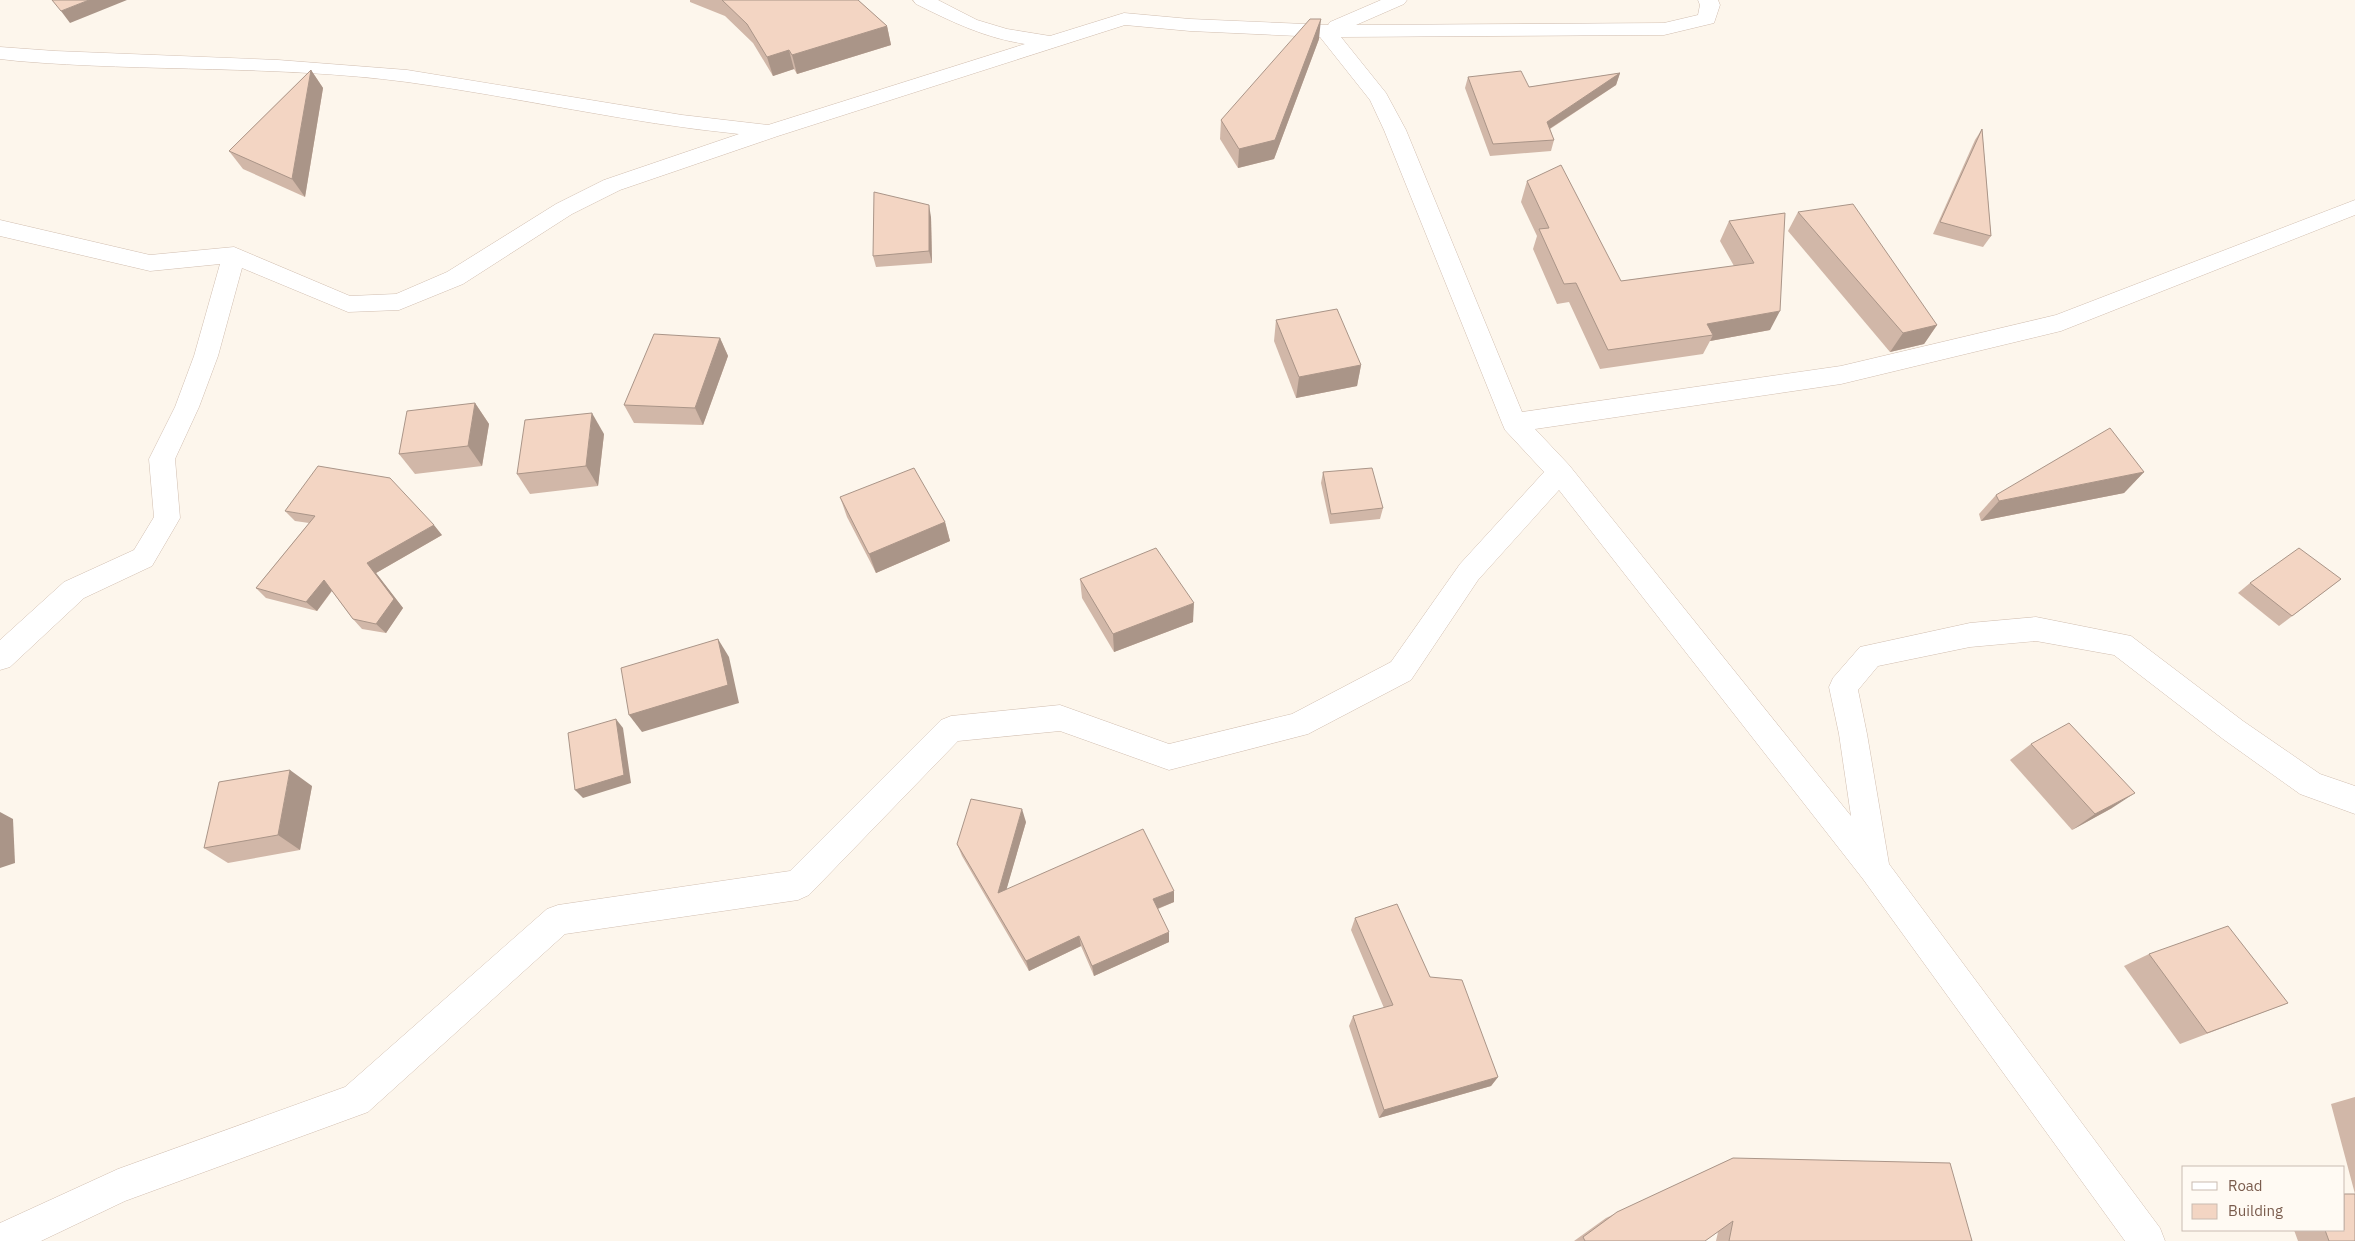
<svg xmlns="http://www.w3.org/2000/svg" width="2355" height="1241" font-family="'IBM Plex Sans',sans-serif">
<rect width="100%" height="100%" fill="#fdf6ec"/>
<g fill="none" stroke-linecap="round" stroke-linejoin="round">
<g stroke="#d1beb0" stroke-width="1">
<path id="street" d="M 913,0 L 938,0 L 977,20 L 1007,29 L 1050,36 L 1124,13 L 1190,19 L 1328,25 L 1330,22 L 1381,0 L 1407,0 L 1404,4 L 1356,25 L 1664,23 L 1698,15 L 1700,5 L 1698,0 L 1718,0 L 1720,5 L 1714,23 L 1664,35 L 1341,37 L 1386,93 L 1406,130 L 1522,412 L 1841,366 L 2056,315 L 2355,200 L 2355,215 L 2061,331 L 1841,384 L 1535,429 L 1569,465 L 1851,816 L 1839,734 L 1829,687 L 1833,678 L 1860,647 L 1970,623 L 2036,617 L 2131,636 L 2243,721 L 2320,774 L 2355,786 L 2355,814 L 2300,794 L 2223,739 L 2114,655 L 2036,641 L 1970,647 L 1878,666 L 1858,690 L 1867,734 L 1889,864 L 2160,1228 L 2165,1241 L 2125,1241 L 1863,879 L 1559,490 L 1478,580 L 1411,680 L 1308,734 L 1169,770 L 1060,731 L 958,741 L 809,895 L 798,900 L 565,934 L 368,1112 L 125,1201 L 41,1241 L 0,1241 L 0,1223 L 118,1169 L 345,1087 L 547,909 L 558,905 L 790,871 L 941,720 L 951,716 L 1060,705 L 1169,744 L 1292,714 L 1391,662 L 1460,564 L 1544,472 L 1505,430 L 1502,423 L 1384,130 L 1370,100 L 1320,37 L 1190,31 L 1125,25 L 778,136 L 620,190 L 572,214 L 463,284 L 399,310 L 348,312 L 242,268 L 218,356 L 199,407 L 175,459 L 180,518 L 176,525 L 152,566 L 84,598 L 10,667 L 0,670 L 0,640 L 64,582 L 134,550 L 154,517 L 149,459 L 175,407 L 194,356 L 220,264 L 150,271 L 0,236 L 0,220 L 150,255 L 234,247 L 350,296 L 396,294 L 447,272 L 556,204 L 604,180 L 739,134 C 627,123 518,97 407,82 C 278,65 148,72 18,61 L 0,59 L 0,47 L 55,51 L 278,60 L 407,70 L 682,115 L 768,125 L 1025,44 C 985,38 952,22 916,4 Z"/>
</g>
<use href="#street" fill="#fff" fill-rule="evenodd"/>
</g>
<g fill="#d1b7a8">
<path d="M 690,0 L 858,0 L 887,26 L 891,45 L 797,74 L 794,69 L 773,76 L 753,43 L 725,16 L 690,2 Z"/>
<path d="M 1319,39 L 1274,159 L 1238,168 L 1220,139 L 1221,120 Z"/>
<path d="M 311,70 L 323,88 L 305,197 L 243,169 L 229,151 Z"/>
<path d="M 1620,73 L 1616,85 L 1550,129 L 1554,140 L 1551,151 L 1490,156 L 1465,88 L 1468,77 L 1529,87 Z"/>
<path d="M 1982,129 L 1991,236 L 1983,247 L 1933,234 L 1975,140 Z"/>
<path d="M 1527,181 L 1621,281 L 1734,266 L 1720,241 L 1729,221 L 1785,213 L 1770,330 L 1710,341 L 1703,354 L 1600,369 L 1569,302 L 1557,304 L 1533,249 L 1537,236 L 1521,202 Z"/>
<path d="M 1798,212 L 1937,325 L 1924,344 L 1890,352 L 1788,231 Z"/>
<path d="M 931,217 L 932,263 L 876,267 L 873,256 Z"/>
<path d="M 1276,320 L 1361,365 L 1357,386 L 1296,398 L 1274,341 Z"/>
<path d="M 720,338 L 728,356 L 703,425 L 634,423 L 624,405 Z"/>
<path d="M 475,403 L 489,424 L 482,466 L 415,474 L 399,454 Z"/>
<path d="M 604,434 L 598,486 L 530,494 L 517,474 Z"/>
<path d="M 1323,472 L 1383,508 L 1380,519 L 1330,524 L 1321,483 Z"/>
<path d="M 2144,472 L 2124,493 L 1981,521 L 1979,514 L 1996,495 Z"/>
<path d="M 840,497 L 945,522 L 950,541 L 876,573 L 847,517 Z"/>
<path d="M 285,511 L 442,535 L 376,573 L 403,608 L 386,633 L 362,629 L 353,619 L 332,591 L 317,611 L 266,598 L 256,588 L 309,523 L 295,521 Z"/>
<path d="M 1080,579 L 1193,622 L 1114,652 L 1082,598 Z"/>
<path d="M 2341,579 L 2279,626 L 2238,593 L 2250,583 Z"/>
<path d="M 2031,744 L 2112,808 L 2072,830 L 2010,760 Z"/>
<path d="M 312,786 L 300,850 L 228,863 L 204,848 Z"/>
<path d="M 1026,822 L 1006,890 L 1174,902 L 1158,909 L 1169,942 L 1094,976 L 1081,946 L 1029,971 L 962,856 L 957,844 Z"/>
<path d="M 1355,918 L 1430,977 L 1498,1077 L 1491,1086 L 1379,1118 L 1349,1026 L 1353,1016 L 1384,1008 L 1351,930 Z"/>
<path d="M 2149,954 L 2288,1003 L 2180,1044 L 2124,966 Z"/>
<path d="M 2355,1097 L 2355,1241 L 2298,1241 L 2294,1230 L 2344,1230 L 2355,1194 L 2331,1104 Z"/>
<path d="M 1733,1158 L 1972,1241 L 1716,1241 L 1718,1232 L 1705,1241 L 1574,1241 L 1606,1218 Z"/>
</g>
<g fill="#aa9588">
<path d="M 89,0 L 127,0 L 70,23 L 61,11 Z"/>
<path d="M 1321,19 L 1319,39 L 1274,159 L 1238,168 L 1239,149 Z"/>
<path d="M 887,26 L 891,45 L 797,74 L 792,55 Z"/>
<path d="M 789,50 L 794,69 L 773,76 L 767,57 Z"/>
<path d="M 311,70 L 323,88 L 305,197 L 292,179 Z"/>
<path d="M 1620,73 L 1616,85 L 1543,133 L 1547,122 Z"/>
<path d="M 929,205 L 931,217 L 932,263 L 929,251 Z"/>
<path d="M 1780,311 L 1770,330 L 1710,341 L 1713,335 L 1707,324 Z"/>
<path d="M 1937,325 L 1924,344 L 1890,352 L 1903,333 Z"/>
<path d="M 720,338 L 728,356 L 703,425 L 695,408 Z"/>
<path d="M 1361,365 L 1357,386 L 1296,398 L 1299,377 Z"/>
<path d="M 475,403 L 489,424 L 482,466 L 468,446 Z"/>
<path d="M 592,413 L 604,434 L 598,486 L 586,466 Z"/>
<path d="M 2144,472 L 2124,493 L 1981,521 L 1999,501 Z"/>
<path d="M 945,522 L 950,541 L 876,573 L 869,554 Z"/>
<path d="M 434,525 L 442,535 L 376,573 L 403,608 L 386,633 L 376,624 L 367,563 Z"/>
<path d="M 324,580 L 333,589 L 317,611 L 306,602 Z"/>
<path d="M 1194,603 L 1193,622 L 1114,652 L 1113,634 Z"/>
<path d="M 718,639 L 729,657 L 739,703 L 642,732 L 629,715 Z"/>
<path d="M 616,719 L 623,728 L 631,783 L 583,798 L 575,790 Z"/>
<path d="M 290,770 L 312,786 L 300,850 L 278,835 Z"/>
<path d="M 2135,793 L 2112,808 L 2072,830 L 2095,814 Z"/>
<path d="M 1022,809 L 1026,822 L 1002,905 L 998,893 Z"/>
<path d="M 0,812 L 13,819 L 15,863 L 0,868 Z"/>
<path d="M 1174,891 L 1174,902 L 1154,910 L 1153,899 Z"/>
<path d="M 1169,932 L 1169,942 L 1094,976 L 1092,966 Z"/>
<path d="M 1079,936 L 1081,946 L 1029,971 L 1026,961 Z"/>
<path d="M 1498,1077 L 1491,1086 L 1379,1118 L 1384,1110 Z"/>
</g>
<g fill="#f3d5c3" stroke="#aa9588">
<path d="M 52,0 L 89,0 L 61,11 Z"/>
<path d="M 722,0 L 858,0 L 887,26 L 792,55 L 789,50 L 767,57 L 747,24 Z"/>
<path d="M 1310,19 L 1321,19 L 1275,140 L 1239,149 L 1221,120 Z"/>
<path d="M 311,70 L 292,179 L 229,151 Z"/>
<path d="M 1521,71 L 1529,87 L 1620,73 L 1547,122 L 1554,140 L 1493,144 L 1468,77 Z"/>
<path d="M 1982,129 L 1991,236 L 1940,222 Z"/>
<path d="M 1561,165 L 1621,281 L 1754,263 L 1729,221 L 1785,213 L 1780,311 L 1707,324 L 1713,335 L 1608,350 L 1576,283 L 1564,284 L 1539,229 L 1549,228 L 1527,181 Z"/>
<path d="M 874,192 L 929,205 L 929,251 L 873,256 Z"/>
<path d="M 1853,204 L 1937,325 L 1903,333 L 1798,212 Z"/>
<path d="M 1337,309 L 1361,365 L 1299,377 L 1276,320 Z"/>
<path d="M 654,334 L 720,338 L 695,408 L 624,405 Z"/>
<path d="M 475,403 L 468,446 L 399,454 L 407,411 Z"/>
<path d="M 592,413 L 586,466 L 517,474 L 525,420 Z"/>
<path d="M 2110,428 L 2144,472 L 1999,501 L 1996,495 Z"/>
<path d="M 318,466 L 390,478 L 434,525 L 367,563 L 394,599 L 376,624 L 353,619 L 324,580 L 306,602 L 256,588 L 315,516 L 285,511 Z"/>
<path d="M 914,468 L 945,522 L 869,554 L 840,497 Z"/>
<path d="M 1372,468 L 1383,508 L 1331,514 L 1323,472 Z"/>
<path d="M 1156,548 L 1194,603 L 1113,634 L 1080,579 Z"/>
<path d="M 2299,548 L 2341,579 L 2292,616 L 2250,583 Z"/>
<path d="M 718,639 L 728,685 L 629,715 L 621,668 Z"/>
<path d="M 616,719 L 624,775 L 575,790 L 568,733 Z"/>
<path d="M 2069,723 L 2135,793 L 2095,814 L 2031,744 Z"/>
<path d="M 290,770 L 278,835 L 204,848 L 219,782 Z"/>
<path d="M 971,799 L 1022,809 L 998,893 L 1143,829 L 1174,891 L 1153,899 L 1169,932 L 1092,966 L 1079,936 L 1026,961 L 957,844 Z"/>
<path d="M 1397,904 L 1430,977 L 1462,980 L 1498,1077 L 1384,1110 L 1353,1016 L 1393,1005 L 1355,918 Z"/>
<path d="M 2228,926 L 2288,1003 L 2207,1033 L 2149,954 Z"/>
<path d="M 1733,1158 L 1950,1163 L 1972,1241 L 1729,1241 L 1733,1221 L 1705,1241 L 1585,1241 L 1583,1237 L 1617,1212 Z"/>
<path d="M 2344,1194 L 2355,1194 L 2355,1241 L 2329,1241 L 2325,1230 L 2344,1230 Z"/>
</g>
<rect x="2182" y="1166" width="162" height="65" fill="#fffaf3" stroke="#cabbb1"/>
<rect x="2192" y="1182" width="25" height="8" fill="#ffffff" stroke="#cabbb1"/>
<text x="2228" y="1191" font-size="15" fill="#7a5c4d">Road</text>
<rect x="2192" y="1204" width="25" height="15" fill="#f3d5c3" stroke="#cabbb1"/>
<text x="2228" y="1216" font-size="15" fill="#7a5c4d">Building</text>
</svg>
